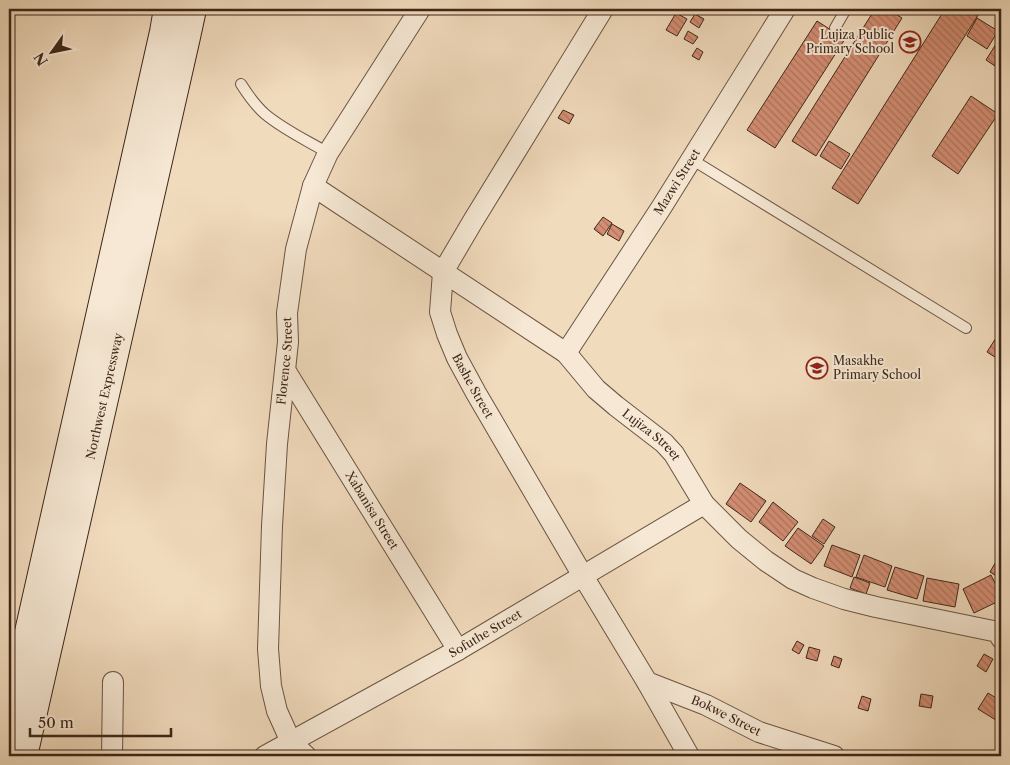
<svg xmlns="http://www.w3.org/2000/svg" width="1010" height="765" font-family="'Libre Caslon Text',serif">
<defs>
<pattern id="building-back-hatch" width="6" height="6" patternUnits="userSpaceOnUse" patternTransform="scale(1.25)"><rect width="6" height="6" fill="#d58e74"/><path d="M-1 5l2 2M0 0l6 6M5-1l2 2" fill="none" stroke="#ae745e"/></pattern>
</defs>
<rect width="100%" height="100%" fill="#f1dbbd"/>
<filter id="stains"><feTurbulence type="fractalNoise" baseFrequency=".004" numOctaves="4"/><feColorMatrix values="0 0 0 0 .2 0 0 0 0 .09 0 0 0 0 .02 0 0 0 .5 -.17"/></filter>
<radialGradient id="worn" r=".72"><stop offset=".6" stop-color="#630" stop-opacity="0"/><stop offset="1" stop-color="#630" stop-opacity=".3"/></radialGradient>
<g fill="url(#building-back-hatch)" stroke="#3e271a">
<path d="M 875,9 L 888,9 L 902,18 L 816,156 L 792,141 Z"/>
<path d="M 926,9 L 940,9 L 937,15 Z"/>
<path d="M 945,9 L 982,9 L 858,204 L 832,188 Z"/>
<path d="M 676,13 L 687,19 L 677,36 L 666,30 Z"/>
<path d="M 695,14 L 704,19 L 699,28 L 690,22 Z"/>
<path d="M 977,18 L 998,31 L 987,49 L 967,36 Z"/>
<path d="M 817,21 L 845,39 L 775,148 L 747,130 Z"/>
<path d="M 688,31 L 698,37 L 693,44 L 684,39 Z"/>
<path d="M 1001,36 L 1001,70 L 986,60 Z"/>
<path d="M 697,48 L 703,52 L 699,60 L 692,56 Z"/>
<path d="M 971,96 L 998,114 L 958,174 L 932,156 Z"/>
<path d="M 563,110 L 574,115 L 569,124 L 558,118 Z"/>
<path d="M 829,141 L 850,154 L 841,169 L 820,156 Z"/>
<path d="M 603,217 L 612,223 L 603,236 L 594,229 Z"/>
<path d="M 612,224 L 624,231 L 619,241 L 607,234 Z"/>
<path d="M 1001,330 L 1001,361 L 987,352 Z"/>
<path d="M 740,483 L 766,501 L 751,522 L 726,504 Z"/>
<path d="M 773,502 L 798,522 L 783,541 L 759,522 Z"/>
<path d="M 823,519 L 835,527 L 824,544 L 812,536 Z"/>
<path d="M 798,528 L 824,546 L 811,564 L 785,546 Z"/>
<path d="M 832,545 L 860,555 L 852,577 L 824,566 Z"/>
<path d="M 1001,553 L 1001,579 L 990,572 Z"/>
<path d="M 864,555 L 892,566 L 885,587 L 856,577 Z"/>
<path d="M 895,567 L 924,576 L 917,599 L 887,590 Z"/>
<path d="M 991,575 L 1001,595 L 1001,600 L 974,613 L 963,589 Z"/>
<path d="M 854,577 L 870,583 L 866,594 L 850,588 Z"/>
<path d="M 927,578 L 959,584 L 955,607 L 923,601 Z"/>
<path d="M 797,641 L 804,645 L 799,654 L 792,650 Z"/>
<path d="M 809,647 L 820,650 L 817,661 L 806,658 Z"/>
<path d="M 984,654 L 993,659 L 986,672 L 977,666 Z"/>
<path d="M 834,656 L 842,659 L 839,668 L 831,665 Z"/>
<path d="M 988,693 L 1001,701 L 1001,718 L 999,722 L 978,709 Z"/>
<path d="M 921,694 L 933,696 L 931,708 L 919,706 Z"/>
<path d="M 862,696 L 871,699 L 868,711 L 858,708 Z"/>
</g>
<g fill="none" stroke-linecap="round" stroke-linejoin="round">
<g stroke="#6b5443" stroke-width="12">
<g id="lane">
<path d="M 835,28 L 846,9"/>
<path d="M 241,84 C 248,95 256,106 265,114 C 284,130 308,141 328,153"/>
<path d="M 691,159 L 966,328"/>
</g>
</g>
<g stroke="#6b5443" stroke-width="22">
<g id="street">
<path id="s1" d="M 603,9 L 473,221 L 443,272 L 440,312 L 447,334 L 457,358 L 476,393 L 583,576 L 647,682 L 689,756"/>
<path id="s2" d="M 313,186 L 566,353 L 596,389 L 616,406 L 664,443 L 674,454 L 704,504 L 739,539 L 766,561 L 793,579 L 813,588 L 844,599 L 876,607 L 998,632 L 1001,638"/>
<path id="s3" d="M 566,353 L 661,208 L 785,9"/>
<path id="s4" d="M 285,370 L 458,650"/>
<path id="s5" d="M 647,682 L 706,705 L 759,732 L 834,756"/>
<path d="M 112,756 L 113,682"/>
<path id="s6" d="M 265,756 L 458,650 L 704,504"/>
<path id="s7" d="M 306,756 L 291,742 L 277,711 L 271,686 L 268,649 L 272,526 L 277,444 L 285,370 L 288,342 L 287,313 L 296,249 L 313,186 L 328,153 L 420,9"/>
</g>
</g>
<g stroke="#3e271a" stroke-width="30">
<g id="secondary">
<path d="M 9,721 L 164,32 L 168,9"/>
<path id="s8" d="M 23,756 L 186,37 L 192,9"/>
</g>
</g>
<use href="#lane" stroke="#f6e8d4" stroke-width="10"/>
<use href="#street" stroke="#f6e8d4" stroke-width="20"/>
<use href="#secondary" stroke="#f6e8d4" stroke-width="28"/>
</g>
<defs>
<g id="school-ring" transform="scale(1.125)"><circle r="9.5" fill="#f6e8d4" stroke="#8f2418" stroke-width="1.5"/><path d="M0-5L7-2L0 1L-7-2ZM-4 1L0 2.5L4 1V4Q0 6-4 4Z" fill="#8f2418"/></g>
</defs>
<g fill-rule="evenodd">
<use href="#school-ring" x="910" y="42"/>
<use href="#school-ring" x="817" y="368"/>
</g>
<g text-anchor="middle" stroke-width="4" stroke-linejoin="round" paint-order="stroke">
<g font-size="12" fill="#3e271a" stroke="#f6e8d4" text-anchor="end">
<text x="894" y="39">Lujiza Public<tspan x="894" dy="14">Primary School</tspan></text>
<text x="833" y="365" text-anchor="start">Masakhe<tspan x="833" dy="14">Primary School</tspan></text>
</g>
<g font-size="12" fill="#3e271a" stroke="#f6e8d4">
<text dy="4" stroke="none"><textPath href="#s3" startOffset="204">Mazwi Street</textPath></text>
<text dy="4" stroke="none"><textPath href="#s7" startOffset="406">Florence Street</textPath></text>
<text dy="4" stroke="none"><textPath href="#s1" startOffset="429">Bashe Street</textPath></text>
<text dy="4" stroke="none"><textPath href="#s8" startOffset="369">Northwest Expressway</textPath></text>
<text dy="4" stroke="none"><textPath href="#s2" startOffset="422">Lujiza Street</textPath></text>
<text dy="4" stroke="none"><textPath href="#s4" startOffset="165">Xabanisa Street</textPath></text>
<text dy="4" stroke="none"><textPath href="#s6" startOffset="252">Sofuthe Street</textPath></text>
<text dy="4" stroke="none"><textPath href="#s5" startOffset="86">Bokwe Street</textPath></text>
</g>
</g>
<rect width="1010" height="765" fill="none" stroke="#f1dbbd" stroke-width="30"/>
<rect x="10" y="10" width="990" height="745" fill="none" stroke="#3e271a" stroke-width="2.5"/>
<rect x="15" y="15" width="980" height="735" fill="none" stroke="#3e271a"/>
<g transform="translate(52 52) rotate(237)" stroke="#f6e8d4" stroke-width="4" paint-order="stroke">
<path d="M0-4L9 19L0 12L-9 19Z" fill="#3e271a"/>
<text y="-8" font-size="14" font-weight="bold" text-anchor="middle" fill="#3e271a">N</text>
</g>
<path d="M30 728v8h141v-8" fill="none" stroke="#3e271a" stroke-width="2.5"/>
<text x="38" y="728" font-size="15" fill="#3e271a" stroke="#f6e8d4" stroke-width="4" paint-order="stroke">50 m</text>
<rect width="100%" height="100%" filter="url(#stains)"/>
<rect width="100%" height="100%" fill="url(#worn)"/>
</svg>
